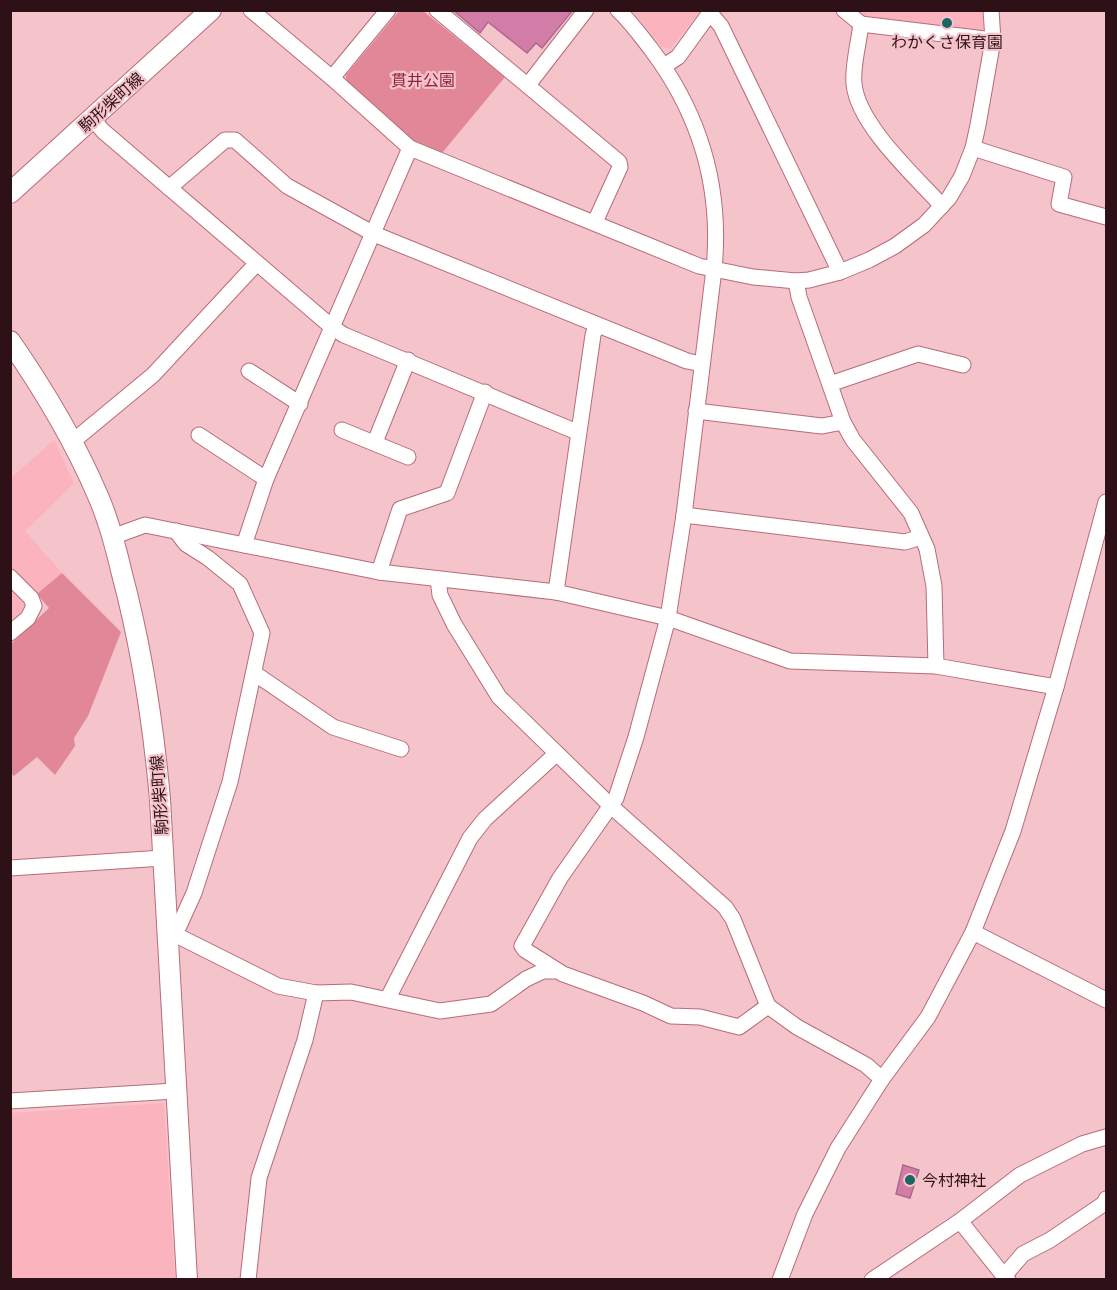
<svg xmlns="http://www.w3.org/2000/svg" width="1117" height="1290" font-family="'Open Sans','Noto Sans JP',sans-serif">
<rect width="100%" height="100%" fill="#f5c3ca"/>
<g fill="#fbb3be">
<path d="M 633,11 L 700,11 L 670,49 L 662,47 Z"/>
<path d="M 857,11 L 982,11 L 984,29 L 981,33 L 865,17 Z"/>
<path d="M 54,440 L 74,483 L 25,531 L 62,573 L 25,605 L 25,612 L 11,626 L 11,478 Z"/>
<path d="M 164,1103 L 175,1279 L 11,1279 L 11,1113 Z"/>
</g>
<g fill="#e18797">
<path d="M 400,10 L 423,11 L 505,77 L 442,153 L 412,141 L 346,83 L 346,75 Z"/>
<path d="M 62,573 L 121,632 L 88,716 L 74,738 L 75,746 L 55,775 L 37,757 L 14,776 L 11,773 L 11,644 L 49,608 L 37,594 Z"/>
</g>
<g fill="#d27da8" stroke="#ad698b" stroke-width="1.5">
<path d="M 453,10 L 573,10 L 542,48 L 536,43 L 527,53 L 488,22 L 480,33 Z"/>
<path d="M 903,1165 L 919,1170 L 910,1198 L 896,1194 Z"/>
</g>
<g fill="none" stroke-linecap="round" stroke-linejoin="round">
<g stroke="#b76c79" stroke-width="17">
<g id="minor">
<path d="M 251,10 L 332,78 L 410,148 L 699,266 L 753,277 L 796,281 L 809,280 L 840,272 L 869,260 L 895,246 L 924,225 L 949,198 L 962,176 L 973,148 L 978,125 L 993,40 L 991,10"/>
<path d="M 437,10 L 619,162 L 620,167 L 595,222"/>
<path d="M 618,10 C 631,22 640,35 651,49 C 700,114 722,187 714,269 L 684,515 L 668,618 L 636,737 L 616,798 L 560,878 L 522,946 L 525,950 L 563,974 L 643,1003 L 671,1016 L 700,1017 L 739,1027 L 768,1006"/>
<path d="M 844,10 L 861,24 C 859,42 852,67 854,84 C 858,125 915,176 942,206"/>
<path d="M 710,13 L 721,26 L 840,272"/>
<path d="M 861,24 L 993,40"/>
<path d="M 664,66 L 678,57 L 712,10"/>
<path d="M 332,78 L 388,10"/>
<path d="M 528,85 L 586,10"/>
<path d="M 92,118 L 103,131 L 333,328 L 344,335 L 577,432"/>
<path d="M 973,148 L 1064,177 L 1059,204 L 1106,217"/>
<path d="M 169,188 L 225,140 L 235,140 L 287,186 L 374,234 L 687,361 L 702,364"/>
<path d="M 796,281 L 799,297 L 843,422 L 853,440 L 911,513 L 927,549 L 934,586 L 936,666"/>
<path d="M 249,371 L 300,404"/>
<path d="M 830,384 L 918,354 L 963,365"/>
<path d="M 696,411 L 822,426 L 843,422"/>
<path d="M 342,430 L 408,457"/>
<path d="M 199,435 L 266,479"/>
<path d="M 72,442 L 153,375 L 256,264"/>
<path d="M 375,442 L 408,360"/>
<path d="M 684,515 L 905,542 L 921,537"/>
<path d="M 112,537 L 145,525 L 379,572 L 556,592 L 668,618 L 790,661 L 936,666 L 1056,687"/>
<path d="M 244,545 L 266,479 L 410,148"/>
<path d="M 379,572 L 400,509 L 447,493 L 485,392"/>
<path d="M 10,577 L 31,598 L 34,606 L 28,618 L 10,633"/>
<path d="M 438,579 L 440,595 L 454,624 L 499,697 L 612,807 L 725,907 L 733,919 L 768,1006 L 797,1027 L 866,1065 L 882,1079"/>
<path d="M 556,592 L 593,335 L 596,326"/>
<path d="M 254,673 L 333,727 L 401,749"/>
<path d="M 10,868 L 163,858"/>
<path d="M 168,931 L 179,926 L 194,893 L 230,782 L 262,633 L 240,584 L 208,558 L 186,544 L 176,531"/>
<path d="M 168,931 L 278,986 L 316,993 L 351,992 L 440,1011 L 491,1004 L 526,979 L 543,971 L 555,971"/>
<path d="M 973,932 L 1106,1000"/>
<path d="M 388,998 L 470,838 L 485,819 L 556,754"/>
<path d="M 10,1101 L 175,1091"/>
<path d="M 960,1221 L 1004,1276"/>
<path d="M 248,1280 L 259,1178 L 305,1040 L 316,993"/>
<path d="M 780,1280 L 805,1214 L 838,1148 L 882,1079 L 928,1017 L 973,932 L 1013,831 L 1056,687 L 1106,502"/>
<path d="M 872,1280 L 960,1221 L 1020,1175 L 1082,1144 L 1106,1137"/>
<path d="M 1008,1280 L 1004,1276 L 1023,1254 L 1050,1240 L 1105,1203 L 1106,1199"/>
</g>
</g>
<g stroke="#b76c79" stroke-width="22">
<g id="major">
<path d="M 10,193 L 211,10"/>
<path d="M 10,341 C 44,390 75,442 98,496 C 109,521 116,548 122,574 C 142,649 153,722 160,799 L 187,1280"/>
</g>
</g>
<use href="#minor" stroke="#fff" stroke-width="15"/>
<use href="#major" stroke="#fff" stroke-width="20"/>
</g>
<g fill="#1a6661" stroke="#f5c3ca" stroke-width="2">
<circle cx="947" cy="23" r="6"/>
<circle cx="910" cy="1180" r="6"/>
</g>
<g text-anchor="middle" stroke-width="4.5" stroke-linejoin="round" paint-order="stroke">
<g font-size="16" fill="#2e1117" stroke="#f5c3ca">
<text x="947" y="48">わかくさ保育園</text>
<text x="922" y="1186" text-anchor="start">今村神社</text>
</g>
<g font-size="16" fill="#8f2040" stroke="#f5c3ca">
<text x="423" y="86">貫井公園</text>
</g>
<g font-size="16" fill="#2e1117" stroke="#f5c3ca">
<text transform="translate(111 102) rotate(-42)" y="6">駒形柴町線</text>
<text transform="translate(159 795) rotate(-94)" y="6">駒形柴町線</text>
</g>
</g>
<rect width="1117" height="1290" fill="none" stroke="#2e1117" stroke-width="24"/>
</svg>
